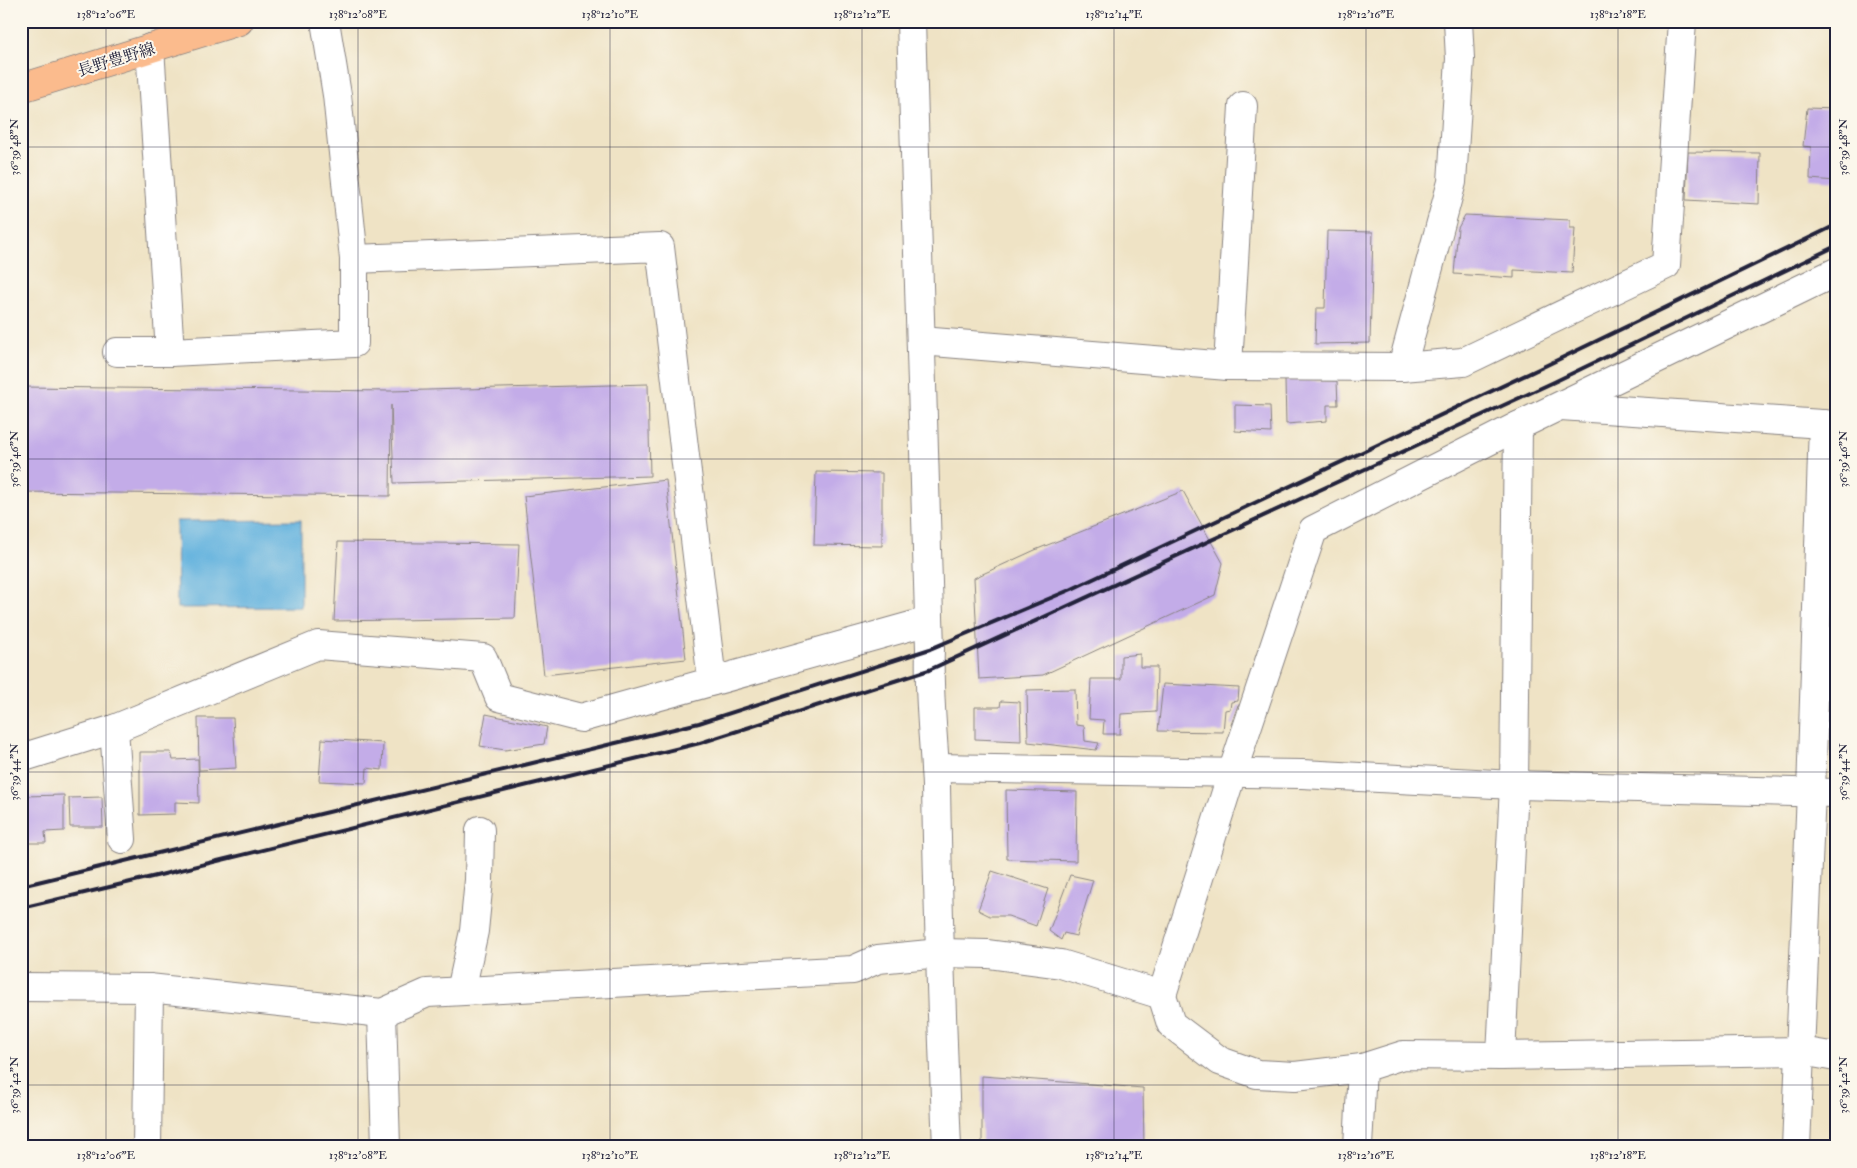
<svg xmlns="http://www.w3.org/2000/svg" width="1857" height="1168" font-family="'IM FELL Double Pica','Noto Serif JP',serif">
<rect width="100%" height="100%" fill="#fbf7ec"/>
<filter id="ink" filterUnits="userSpaceOnUse"><feTurbulence type="fractalNoise" baseFrequency=".02" numOctaves="2"/><feDisplacementMap in="SourceGraphic" scale="10" xChannelSelector="R" yChannelSelector="G"/><feConvolveMatrix kernelMatrix="1 2 1 2 8 2 1 2 1" color-interpolation-filters="sRGB"/></filter>
<filter id="wash" filterUnits="userSpaceOnUse"><feTurbulence type="fractalNoise" baseFrequency=".0096" numOctaves="4" result="noise"/><feDisplacementMap in="SourceGraphic" scale="20" xChannelSelector="R" yChannelSelector="G"/><feGaussianBlur stdDeviation="1.12" result="paint"/><feColorMatrix in="noise" values="0 0 0 0 0 0 0 0 0 0 0 0 0 0 0 0 0 1.4 0 .05"/><feComposite in="paint" operator="in"/></filter>
<g filter="url(#wash)">
<rect width="100%" height="100%" fill="#efe3c5"/>
<path fill="#64b2de" stroke="#436a8c" d="M 301,520 L 301,607 L 177,608 L 176,521 Z"/>
<g id="blocks">
<g fill="#c3ace8">
<path d="M 1807,108 L 1836,109 L 1836,181 L 1810,179 L 1811,147 L 1803,146 Z"/>
<path d="M 1688,152 L 1760,153 L 1759,204 L 1686,200 Z"/>
<path d="M 1465,215 L 1570,220 L 1570,228 L 1575,228 L 1572,273 L 1514,270 L 1514,278 L 1454,274 L 1458,228 Z"/>
<path d="M 1327,231 L 1373,232 L 1370,343 L 1315,344 L 1316,308 L 1325,308 Z"/>
<path d="M 1285,380 L 1337,381 L 1338,405 L 1327,405 L 1327,421 L 1286,424 Z"/>
<path d="M 648,384 L 650,476 L 394,483 L 391,405 L 390,496 L 21,492 L 21,387 L 391,391 Z"/>
<path d="M 1235,405 L 1270,406 L 1271,433 L 1235,431 Z"/>
<path d="M 816,472 L 882,473 L 882,546 L 814,545 Z"/>
<path d="M 666,480 L 686,659 L 544,675 L 524,496 Z"/>
<path d="M 1183,491 L 1223,563 L 1215,595 L 1043,675 L 979,679 L 974,578 L 1035,550 Z"/>
<path d="M 338,542 L 519,544 L 515,618 L 334,621 Z"/>
<path d="M 1140,654 L 1140,667 L 1157,667 L 1156,712 L 1121,714 L 1120,734 L 1103,734 L 1104,720 L 1089,719 L 1091,679 L 1121,679 L 1121,656 Z"/>
<path d="M 1163,684 L 1239,688 L 1238,701 L 1231,702 L 1230,709 L 1225,710 L 1223,732 L 1158,731 Z"/>
<path d="M 1075,689 L 1076,725 L 1084,726 L 1085,741 L 1099,743 L 1096,750 L 1028,742 L 1027,690 Z"/>
<path d="M 1001,701 L 1020,702 L 1021,741 L 975,739 L 975,707 L 1000,707 Z"/>
<path d="M 1238,705 L 1241,706 L 1234,725 L 1231,725 Z"/>
<path d="M 486,714 L 547,727 L 544,744 L 505,750 L 480,746 Z"/>
<path d="M 198,718 L 233,718 L 236,768 L 199,770 Z"/>
<path d="M 322,739 L 383,743 L 382,770 L 367,768 L 366,783 L 319,781 Z"/>
<path d="M 140,752 L 171,752 L 173,760 L 198,759 L 199,803 L 175,802 L 175,814 L 140,815 Z"/>
<path d="M 1006,790 L 1077,792 L 1076,861 L 1007,859 Z"/>
<path d="M 64,795 L 64,831 L 45,832 L 46,843 L 23,843 L 23,796 Z"/>
<path d="M 102,797 L 103,827 L 70,827 L 69,798 Z"/>
<path d="M 992,871 L 1048,889 L 1036,926 L 1008,916 L 990,916 L 978,910 Z"/>
<path d="M 1070,875 L 1093,880 L 1076,936 L 1064,933 L 1061,940 L 1049,931 Z"/>
<path d="M 982,1076 L 1143,1088 L 1144,1147 L 982,1147 Z"/>
</g>
</g>
</g>
<g filter="url(#ink)">
<use href="#blocks" fill-opacity="0" stroke="#888280" stroke-width="1"/>
<g fill="none" stroke-linecap="round" stroke-linejoin="round">
<g stroke="#888280" stroke-width="30">
<g id="minor">
<path d="M 911,21 L 930,649 C 928,695 934,741 936,786 C 938,906 942,1026 947,1147"/>
<path d="M 354,259 L 660,247 L 712,681"/>
<path d="M 921,341 L 1228,366 L 1402,367 L 1452,182 L 1460,59 L 1458,21"/>
<path d="M 117,352 L 170,352 L 150,48"/>
<path d="M 170,352 L 354,343 L 354,259 L 337,95 L 325,21"/>
<path d="M 1228,366 L 1243,106"/>
<path d="M 1402,367 L 1463,362 L 1666,265 L 1682,21"/>
<path d="M 1561,406 L 1836,425"/>
<path d="M 114,729 L 122,839"/>
<path d="M 21,758 L 114,729 L 318,645 L 483,658 L 499,697 L 581,718 L 929,621"/>
<path d="M 935,768 L 1302,774 L 1514,785 L 1836,793"/>
<path d="M 21,987 L 149,988 L 382,1013 L 427,993 L 853,970 L 878,959 L 940,953 L 988,954 L 1061,964 L 1162,995"/>
<path d="M 461,991 L 474,931 L 479,880 L 480,830"/>
<path d="M 382,1013 L 386,1147"/>
<path d="M 1501,1056 L 1514,785 L 1518,426"/>
<path d="M 1362,1068 L 1295,1076 L 1257,1074 L 1220,1061 L 1171,1024 L 1162,995 L 1232,773 L 1313,530 L 1518,426 L 1836,272"/>
<path d="M 147,1147 L 149,988"/>
<path d="M 1358,1147 L 1362,1068 L 1403,1055 L 1501,1056 L 1801,1051 L 1836,1057"/>
<path d="M 1796,1147 L 1811,792 L 1823,424"/>
</g>
</g>
<g stroke="#888280" stroke-width="30">
<path id="major" d="M 21,88 L 239,21"/>
</g>
<use href="#minor" stroke="#fff" stroke-width="28"/>
<use href="#major" stroke="#fbbb8d" stroke-width="28"/>
<g stroke="#22223b" stroke-width="4">
<path d="M 21,886 L 699,723 L 930,649 L 1072,589 L 1547,365 L 1836,225"/>
<path d="M 21,908 L 156,876 L 700,743 L 929,670 L 1554,382 L 1836,246"/>
</g>
</g>
</g>
<path fill="none" stroke="#22223b" stroke-width="1" stroke-opacity="0.45" d="M 106,21 L 106,1147M 358,21 L 358,1147M 610,21 L 610,1147M 862,21 L 862,1147M 1114,21 L 1114,1147M 1366,21 L 1366,1147M 1618,21 L 1618,1147M 21,147 L 1836,147M 21,459 L 1836,459M 21,772 L 1836,772M 21,1085 L 1836,1085"/>
<g text-anchor="middle" stroke-width="4" stroke-linejoin="round" paint-order="stroke">
<g font-size="16" fill="#22223b" stroke="#fbf7ec">
<text transform="translate(116 59) rotate(-17)" y="6">長野豊野線</text>
</g>
</g>
<rect width="1857" height="1168" fill="none" stroke="#fbf7ec" stroke-width="55"/>
<rect x="28" y="28" width="1802" height="1112" fill="none" stroke="#22223b" stroke-width="2"/>
<g font-size="12" text-anchor="middle" fill="#22223b">
<text x="106" y="18">138°12'06"E</text>
<text x="358" y="18">138°12'08"E</text>
<text x="610" y="18">138°12'10"E</text>
<text x="862" y="18">138°12'12"E</text>
<text x="1114" y="18">138°12'14"E</text>
<text x="1366" y="18">138°12'16"E</text>
<text x="1618" y="18">138°12'18"E</text>
<text transform="translate(14 147) rotate(-90)" y="4">36°39'48"N</text>
<text transform="translate(1843 147) rotate(-90)" y="4">36°39'48"N</text>
<text transform="translate(14 459) rotate(-90)" y="4">36°39'46"N</text>
<text transform="translate(1843 459) rotate(-90)" y="4">36°39'46"N</text>
<text transform="translate(14 772) rotate(-90)" y="4">36°39'44"N</text>
<text transform="translate(1843 772) rotate(-90)" y="4">36°39'44"N</text>
<text transform="translate(14 1085) rotate(-90)" y="4">36°39'42"N</text>
<text transform="translate(1843 1085) rotate(-90)" y="4">36°39'42"N</text>
<text x="106" y="1159">138°12'06"E</text>
<text x="358" y="1159">138°12'08"E</text>
<text x="610" y="1159">138°12'10"E</text>
<text x="862" y="1159">138°12'12"E</text>
<text x="1114" y="1159">138°12'14"E</text>
<text x="1366" y="1159">138°12'16"E</text>
<text x="1618" y="1159">138°12'18"E</text>
</g>
</svg>
